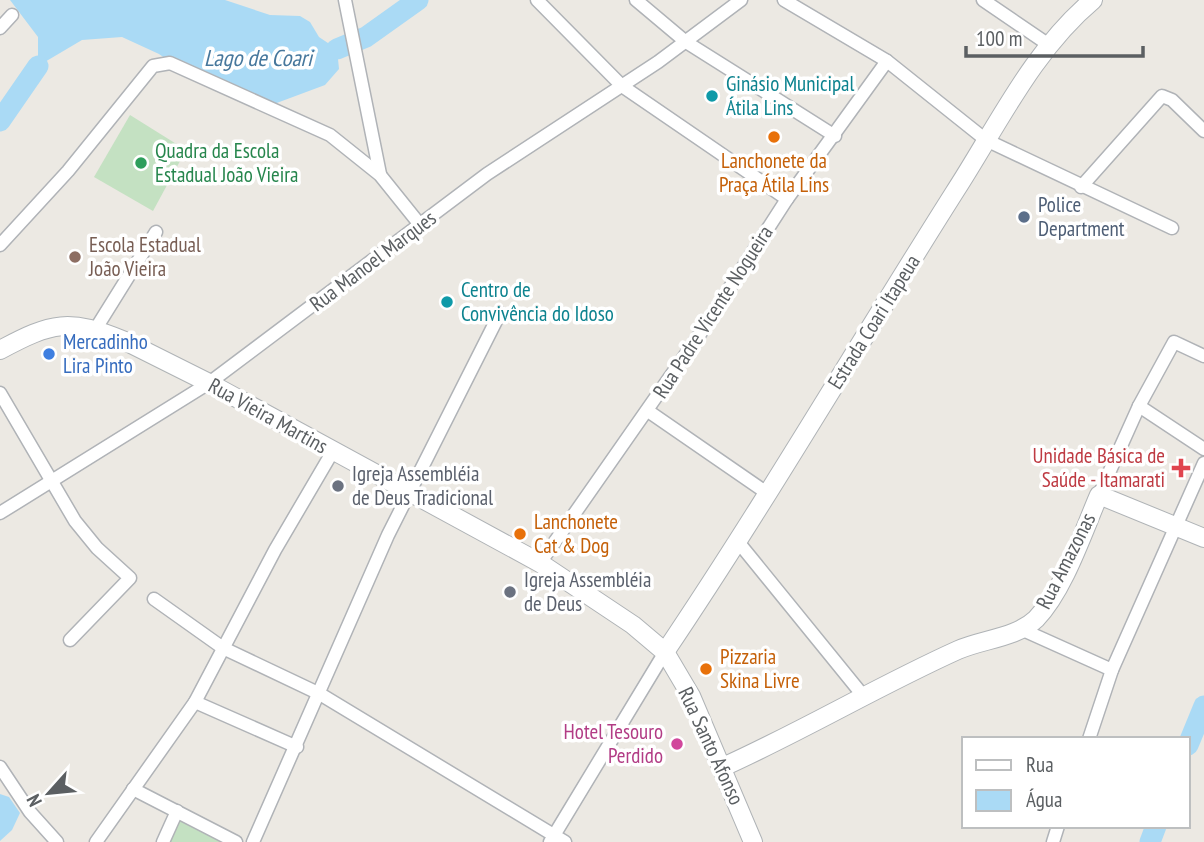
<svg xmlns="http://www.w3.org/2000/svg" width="1204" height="842" font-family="'PT Sans Narrow',sans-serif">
<rect width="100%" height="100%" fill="#ece9e3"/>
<g fill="#c4e1c2">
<path d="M 130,115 L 186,150 L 153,211 L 94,177 Z"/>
<path d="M 178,815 L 227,842 L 166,842 Z"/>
</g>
<g fill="#aadaf5">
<path d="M 10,0 L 225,0 L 270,15 L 300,16 L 310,22 L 319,37 L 337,49 L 339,69 L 325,85 L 274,104 L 199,82 L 159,54 L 122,37 L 82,40 L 38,66 L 38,37 Z"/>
<path d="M 0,794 L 9,797 L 20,813 L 12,830 L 0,841 Z"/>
</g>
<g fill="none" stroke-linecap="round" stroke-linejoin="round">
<g stroke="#aadaf5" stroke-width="21">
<path d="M 337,49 L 366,37 L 418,0"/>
<path d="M 0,121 L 38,66"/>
<path d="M 1188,745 L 1204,706"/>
<path d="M 1150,842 L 1156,826"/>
</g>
<g stroke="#b0b3b7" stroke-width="15">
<g id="street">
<path d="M 345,0 L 380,174"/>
<path d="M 537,0 L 622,86 L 787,199"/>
<path d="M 636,0 L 686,42 L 835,136"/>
<path d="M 784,0 L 887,61 L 986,140 L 1172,228"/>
<path d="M 983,0 L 1049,45"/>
<path d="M 0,28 L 12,15"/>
<path d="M 1081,187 L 1162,96 L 1172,100 L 1204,131"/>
<path d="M 0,245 L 68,171 L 153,66 L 170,63 L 330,135 L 380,175 L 421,226"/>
<path d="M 95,330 L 156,232"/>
<path d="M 0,393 L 75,521 L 97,548 L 130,578 L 70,640"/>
<path d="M 1139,406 L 1204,449"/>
<path d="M 648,411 L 767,493"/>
<path d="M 1099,495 L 1139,406 L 1174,342 L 1204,356"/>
<path d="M 0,513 L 209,383 L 487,174 L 658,62 L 741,0"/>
<path d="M 739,543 L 865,698"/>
<path d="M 540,563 L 700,334 L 787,199 L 887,61"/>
<path d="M 154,599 L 223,648 L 320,694 L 565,842"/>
<path d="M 1023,630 L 1112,670"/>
<path d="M 195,702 L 297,747"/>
<path d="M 1089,739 L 1112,670 L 1204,463"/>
<path d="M 0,767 L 30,812 L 57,842"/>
<path d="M 133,789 L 236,842"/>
<path d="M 96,842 L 195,702 L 275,550 L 333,451"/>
<path d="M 163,842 L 177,811"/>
<path d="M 253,842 L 388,535 L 500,313"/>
<path d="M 550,842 L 665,652"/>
<path d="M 1053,842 L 1058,826"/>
</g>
</g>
<g stroke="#afb3b6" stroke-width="20">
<g id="secondary">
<path d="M 0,350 C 52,322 69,318 125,341 L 209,383 L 540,563 L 633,625 L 665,652 L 691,696 L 753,842"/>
<path d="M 665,652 C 766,502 857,346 954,193 C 997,127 1032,51 1093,0"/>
<path d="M 723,767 C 803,731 878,686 958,650 C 983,639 1016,638 1036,619 C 1064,590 1083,532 1099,495 L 1204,538"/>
</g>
</g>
<use href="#street" stroke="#fff" stroke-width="12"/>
<use href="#secondary" stroke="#fff" stroke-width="18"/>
</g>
<g fill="#0f9aa8" stroke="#fff" stroke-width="2.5">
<circle cx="712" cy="96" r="7"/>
<circle cx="447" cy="302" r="7"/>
</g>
<g fill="#e8710a" stroke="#fff" stroke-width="2.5">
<circle cx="774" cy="137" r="7"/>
<circle cx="520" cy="534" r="7"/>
<circle cx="706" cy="669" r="7"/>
</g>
<circle fill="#2e9e5b" stroke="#fff" stroke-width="2.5" cx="141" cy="163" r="7"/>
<circle fill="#5c6f8a" stroke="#fff" stroke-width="2.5" cx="1024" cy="217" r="7"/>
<circle fill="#8d6e63" stroke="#fff" stroke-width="2.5" cx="75" cy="257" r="7"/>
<circle fill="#3f7fe0" stroke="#fff" stroke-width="2.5" cx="49" cy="354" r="7"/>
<path fill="#e0444e" stroke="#fff" stroke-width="2.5" d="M1177.5 457.5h7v7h7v7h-7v7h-7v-7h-7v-7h7z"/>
<g fill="#6b7280" stroke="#fff" stroke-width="2.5">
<circle cx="338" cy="486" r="7"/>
<circle cx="510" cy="592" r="7"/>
</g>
<circle fill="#d1479c" stroke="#fff" stroke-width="2.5" cx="677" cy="744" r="7"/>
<g text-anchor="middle" stroke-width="7" stroke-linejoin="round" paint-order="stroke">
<g font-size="21" fill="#0d838f" stroke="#fff" text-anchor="start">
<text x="726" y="91">Ginásio Municipal<tspan x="726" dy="24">Átila Lins</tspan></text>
<text x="461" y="297">Centro de<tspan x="461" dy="24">Convivência do Idoso</tspan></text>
</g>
<g font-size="21" fill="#27864d" stroke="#fff" text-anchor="start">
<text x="155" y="158">Quadra da Escola<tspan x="155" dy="24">Estadual João Vieira</tspan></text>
</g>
<g font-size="21" fill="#c56008" stroke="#fff" text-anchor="start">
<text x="774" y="168" text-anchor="middle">Lanchonete da<tspan x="774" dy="24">Praça Átila Lins</tspan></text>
<text x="534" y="529">Lanchonete<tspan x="534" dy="24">Cat &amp; Dog</tspan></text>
<text x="720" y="664">Pizzaria<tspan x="720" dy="24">Skina Livre</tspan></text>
</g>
<g font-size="21" fill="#4e5e75" stroke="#fff" text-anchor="start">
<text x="1038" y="212">Police<tspan x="1038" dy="24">Department</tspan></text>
</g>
<g font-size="21" fill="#785e54" stroke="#fff" text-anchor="start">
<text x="89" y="252">Escola Estadual<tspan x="89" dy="24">João Vieira</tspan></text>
</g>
<g font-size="21" fill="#5b5f62" stroke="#fff">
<text transform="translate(373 261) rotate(-37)" y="7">Rua Manoel Marques</text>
<text transform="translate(713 312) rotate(-57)" y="7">Rua Padre Vicente Nogueira</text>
<text transform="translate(874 322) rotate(-58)" y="7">Estrada Coari Itapeua</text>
<text transform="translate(268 416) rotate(29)" y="7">Rua Vieira Martins</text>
<text transform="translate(1066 561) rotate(-63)" y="7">Rua Amazonas</text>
<text transform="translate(711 746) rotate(65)" y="7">Rua Santo Afonso</text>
</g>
<g font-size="21" fill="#366cbe" stroke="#fff" text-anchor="start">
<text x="63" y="349">Mercadinho<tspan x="63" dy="24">Lira Pinto</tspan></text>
</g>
<g font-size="21" fill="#be3a42" stroke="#fff" text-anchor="end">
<text x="1165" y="463">Unidade Básica de<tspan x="1165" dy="24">Saúde - Itamarati</tspan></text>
</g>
<g font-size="21" fill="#5b616d" stroke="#fff" text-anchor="start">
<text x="352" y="481">Igreja Assembléia<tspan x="352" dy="24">de Deus Tradicional</tspan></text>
<text x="524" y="587">Igreja Assembléia<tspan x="524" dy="24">de Deus</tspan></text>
</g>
<g font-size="21" fill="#b23c85" stroke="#fff" text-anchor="end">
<text x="663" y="739">Hotel Tesouro<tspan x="663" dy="24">Perdido</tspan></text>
</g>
<g font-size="23" font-style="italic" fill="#46779c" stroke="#fff">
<text x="258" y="66">Lago de Coari</text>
</g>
</g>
<rect x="962" y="737" width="228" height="91" fill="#ffffff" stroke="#bdbfc0" stroke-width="2"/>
<rect x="976" y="760" width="35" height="10" fill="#ffffff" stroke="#bdbfc0" stroke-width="2"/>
<text x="1026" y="772" font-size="21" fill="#5b5f62">Rua</text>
<rect x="976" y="790" width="35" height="21" fill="#aadaf5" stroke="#bdbfc0" stroke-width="2"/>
<text x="1026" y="807" font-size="21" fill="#5b5f62">Água</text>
<g transform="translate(49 793) rotate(243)" stroke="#ffffff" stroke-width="5" paint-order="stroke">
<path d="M0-5L12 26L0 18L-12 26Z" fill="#5b5f62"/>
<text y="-10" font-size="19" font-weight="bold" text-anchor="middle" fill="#5b5f62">N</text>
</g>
<path d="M966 46v10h177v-10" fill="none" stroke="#5b5f62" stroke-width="3.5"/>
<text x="976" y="46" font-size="21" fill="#5b5f62" stroke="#ffffff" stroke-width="5" paint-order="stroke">100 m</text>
</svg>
